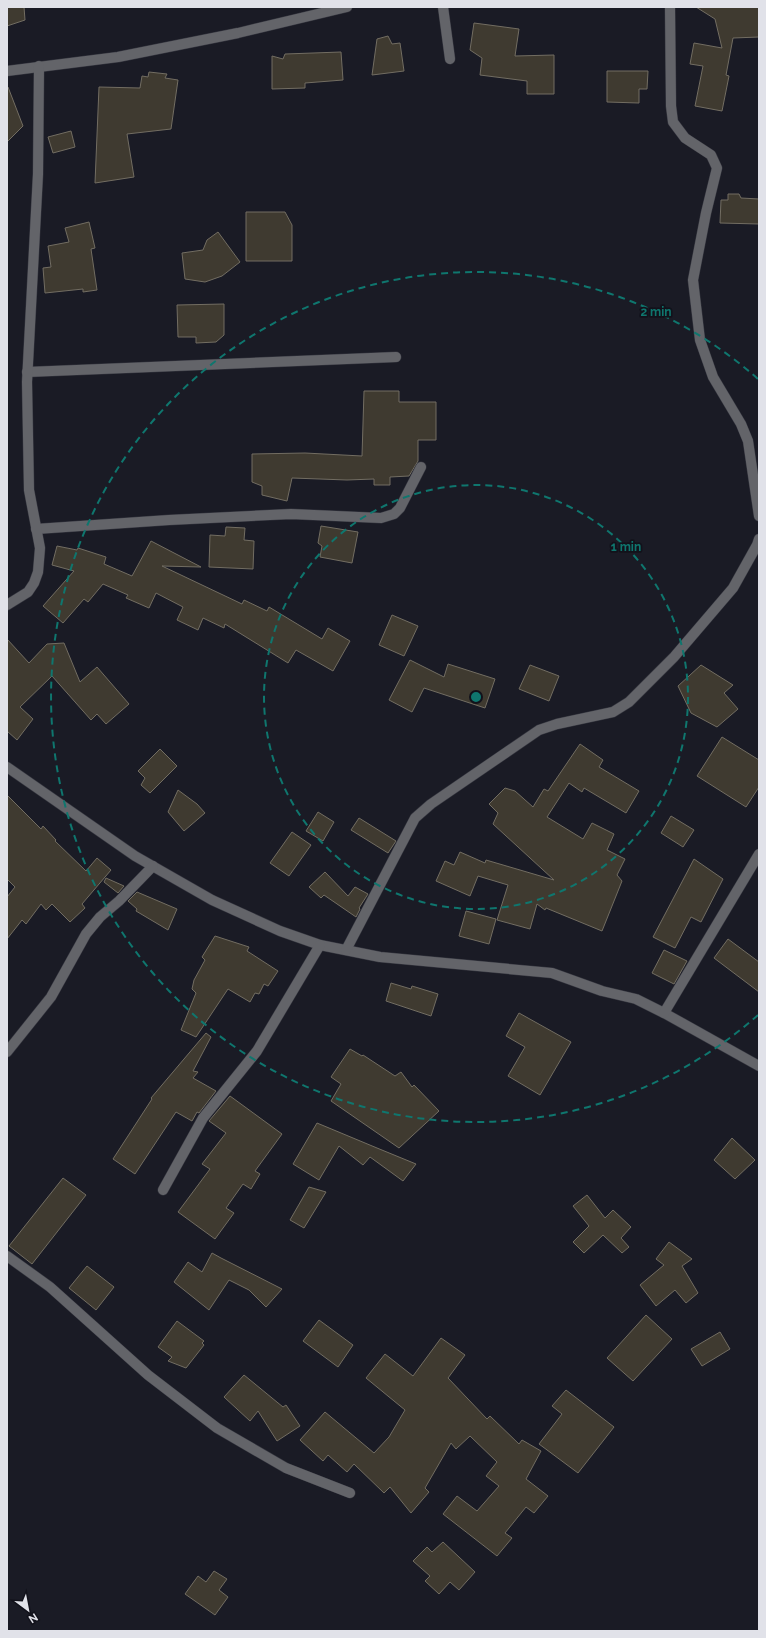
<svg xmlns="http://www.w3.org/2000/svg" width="766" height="1638" font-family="Raleway,sans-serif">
<rect width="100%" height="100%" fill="#1a1b25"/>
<g fill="#3f3a30" stroke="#726d62">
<path d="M 7,7 L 24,7 L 25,20 L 7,26 Z"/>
<path d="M 696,7 L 759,7 L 759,37 L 733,38 L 726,75 L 729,76 L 722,111 L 695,106 L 703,66 L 690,64 L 694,43 L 722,48 L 715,19 Z"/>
<path d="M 474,23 L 519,29 L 515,56 L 554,55 L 554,94 L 527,94 L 527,81 L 480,75 L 482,58 L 470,50 Z"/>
<path d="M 388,36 L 392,44 L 400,43 L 404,71 L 372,75 L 377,39 Z"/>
<path d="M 341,52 L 343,80 L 305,83 L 305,88 L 272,89 L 272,56 L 283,59 L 285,54 Z"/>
<path d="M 607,71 L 648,71 L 647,89 L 639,89 L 639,103 L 607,102 Z"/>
<path d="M 149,72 L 167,74 L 165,78 L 178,80 L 171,129 L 127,134 L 134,177 L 95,183 L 99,87 L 140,88 L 142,76 L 148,77 Z"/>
<path d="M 7,87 L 8,87 L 23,126 L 7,142 Z"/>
<path d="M 71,131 L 75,147 L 53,153 L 48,137 Z"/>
<path d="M 728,194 L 739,194 L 741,198 L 759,199 L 759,224 L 720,223 L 721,200 L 728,200 Z"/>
<path d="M 246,212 L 285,212 L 292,225 L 292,261 L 246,261 Z"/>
<path d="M 89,222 L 95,248 L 91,249 L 97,290 L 83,292 L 83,289 L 45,293 L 43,268 L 51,267 L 48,246 L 69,242 L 65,228 Z"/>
<path d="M 218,232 L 240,262 L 222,276 L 205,282 L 185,279 L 182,253 L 203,250 L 207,240 Z"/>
<path d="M 224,304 L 224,335 L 216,342 L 196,343 L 196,337 L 178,337 L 177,305 Z"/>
<path d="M 364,391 L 399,391 L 399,402 L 436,402 L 436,440 L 418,440 L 418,461 L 409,476 L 390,477 L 390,485 L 374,485 L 374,479 L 347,480 L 292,478 L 287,501 L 262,495 L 262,486 L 252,482 L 252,454 L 305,453 L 362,456 Z"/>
<path d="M 321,526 L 358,532 L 352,563 L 320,557 L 322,546 L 318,543 Z"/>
<path d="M 226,527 L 245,528 L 244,540 L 254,541 L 253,569 L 209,567 L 210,535 L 225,536 Z"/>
<path d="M 151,541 L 201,567 L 162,566 L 242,604 L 244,600 L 267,611 L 269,607 L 322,639 L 328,628 L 350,641 L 333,671 L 296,650 L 288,663 L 225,624 L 224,628 L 203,618 L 198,630 L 177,620 L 183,607 L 156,593 L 149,608 L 126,598 L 128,595 L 103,584 L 88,602 L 84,599 L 63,623 L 43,606 L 74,571 L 52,565 L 57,546 L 77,550 L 78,548 L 106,557 L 104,564 L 132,576 Z"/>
<path d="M 392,615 L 418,626 L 404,656 L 379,645 Z"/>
<path d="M 7,639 L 29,663 L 47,644 L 64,643 L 80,682 L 97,667 L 129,704 L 106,724 L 97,714 L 91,720 L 52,676 L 20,707 L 33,719 L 17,740 L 7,731 Z"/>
<path d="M 410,660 L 444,677 L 448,664 L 495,679 L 485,708 L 424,688 L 412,712 L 389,700 Z"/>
<path d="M 530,665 L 559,676 L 549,701 L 519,689 Z"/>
<path d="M 701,665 L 733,685 L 724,693 L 738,709 L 717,727 L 691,713 L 678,686 Z"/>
<path d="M 722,737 L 759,760 L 759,787 L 746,807 L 697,776 Z"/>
<path d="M 580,744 L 603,760 L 599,767 L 639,791 L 626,813 L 584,788 L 582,792 L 569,783 L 547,817 L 583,839 L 592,823 L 614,834 L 607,850 L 625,859 L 617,875 L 622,881 L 602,931 L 546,908 L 545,910 L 537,904 L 530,929 L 497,920 L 508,885 L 478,876 L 470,896 L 436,881 L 445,861 L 454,865 L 460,852 L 485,863 L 486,860 L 554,880 L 493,824 L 498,813 L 489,804 L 505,788 L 515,791 L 533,807 L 544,789 L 548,791 Z"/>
<path d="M 160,749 L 177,766 L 150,793 L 141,785 L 145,778 L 138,771 Z"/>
<path d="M 178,790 L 197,804 L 205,813 L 184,831 L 168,812 Z"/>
<path d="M 7,795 L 41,829 L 43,826 L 56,840 L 55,841 L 86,871 L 97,858 L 111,870 L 82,904 L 85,908 L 70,922 L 52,904 L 46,910 L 41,904 L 26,924 L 22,920 L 7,939 L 7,897 L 15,887 L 7,879 Z"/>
<path d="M 318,812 L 334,822 L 323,841 L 306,831 Z"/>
<path d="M 671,816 L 694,830 L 683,847 L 661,833 Z"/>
<path d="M 359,818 L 396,841 L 388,853 L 351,830 Z"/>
<path d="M 292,832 L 311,845 L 289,876 L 270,863 Z"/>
<path d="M 694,859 L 723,879 L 701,922 L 691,917 L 675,948 L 653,937 Z"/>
<path d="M 325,872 L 348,896 L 355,887 L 368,894 L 359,908 L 360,909 L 356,917 L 324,895 L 321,898 L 309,887 Z"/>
<path d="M 106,878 L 124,886 L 118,893 L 104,882 Z"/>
<path d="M 137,892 L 177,909 L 168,930 L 136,911 L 137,909 L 128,901 Z"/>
<path d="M 466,911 L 496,919 L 489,944 L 459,936 Z"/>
<path d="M 215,936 L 249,947 L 247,951 L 278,971 L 268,986 L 264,984 L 259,994 L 255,993 L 250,1002 L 228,989 L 196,1037 L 181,1030 L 196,993 L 192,989 L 194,980 L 205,960 L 202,957 Z"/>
<path d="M 728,939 L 759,962 L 759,992 L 714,958 Z"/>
<path d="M 664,950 L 687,961 L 674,984 L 652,973 Z"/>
<path d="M 391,983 L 411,989 L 412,986 L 438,994 L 431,1016 L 386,1001 Z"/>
<path d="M 519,1013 L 571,1042 L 540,1095 L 508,1076 L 525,1047 L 506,1036 Z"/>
<path d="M 206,1033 L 211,1037 L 193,1071 L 198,1072 L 193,1078 L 216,1091 L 199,1113 L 197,1112 L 192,1121 L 176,1112 L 135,1174 L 113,1159 L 152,1099 L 151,1098 Z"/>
<path d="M 350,1049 L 362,1056 L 363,1055 L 395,1076 L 401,1072 L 412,1087 L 414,1085 L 439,1111 L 399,1148 L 331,1101 L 341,1084 L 331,1077 Z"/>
<path d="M 230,1096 L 282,1134 L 255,1171 L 260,1174 L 251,1189 L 243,1184 L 226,1208 L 234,1213 L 215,1239 L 178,1212 L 210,1169 L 202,1164 L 226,1133 L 209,1121 Z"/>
<path d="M 317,1123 L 377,1148 L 416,1164 L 403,1181 L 370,1157 L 363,1165 L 339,1146 L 319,1180 L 293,1164 Z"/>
<path d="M 732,1138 L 755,1160 L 735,1179 L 714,1160 Z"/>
<path d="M 63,1178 L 86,1195 L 32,1264 L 9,1246 Z"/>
<path d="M 309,1187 L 326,1192 L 304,1228 L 290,1220 Z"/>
<path d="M 587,1195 L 605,1218 L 613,1210 L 631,1227 L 621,1238 L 629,1247 L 622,1253 L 603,1235 L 584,1253 L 573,1242 L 589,1226 L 573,1206 Z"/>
<path d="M 669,1242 L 692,1259 L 682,1266 L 698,1293 L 686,1303 L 675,1290 L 656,1306 L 640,1285 L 664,1265 L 656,1259 Z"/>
<path d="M 212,1253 L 221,1258 L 282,1289 L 266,1307 L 249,1290 L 229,1280 L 209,1310 L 174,1282 L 188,1262 L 202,1272 Z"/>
<path d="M 87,1266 L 114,1287 L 96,1310 L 69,1288 Z"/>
<path d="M 646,1315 L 672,1339 L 633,1381 L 607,1358 Z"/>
<path d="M 319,1320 L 353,1345 L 338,1367 L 303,1341 Z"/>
<path d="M 177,1321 L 204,1341 L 202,1343 L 204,1345 L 186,1368 L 168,1361 L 172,1357 L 158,1347 Z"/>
<path d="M 720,1332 L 730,1349 L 702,1366 L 691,1349 Z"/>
<path d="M 441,1338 L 465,1355 L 448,1378 L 487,1419 L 490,1416 L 519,1444 L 522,1440 L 541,1451 L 526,1479 L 548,1496 L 534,1513 L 526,1507 L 505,1533 L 512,1538 L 497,1556 L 443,1514 L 457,1496 L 477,1511 L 499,1486 L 486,1476 L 497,1462 L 470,1436 L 456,1449 L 451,1443 L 425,1488 L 429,1492 L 411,1513 L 390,1487 L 384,1493 L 354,1464 L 347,1472 L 328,1455 L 323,1461 L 300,1440 L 325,1412 L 374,1453 L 389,1437 L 405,1410 L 366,1378 L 385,1354 L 413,1376 Z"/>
<path d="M 244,1375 L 283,1407 L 286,1405 L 300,1426 L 277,1441 L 258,1411 L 250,1421 L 224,1397 Z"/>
<path d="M 566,1390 L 614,1427 L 578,1473 L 539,1444 L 562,1414 L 552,1406 Z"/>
<path d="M 443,1542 L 475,1572 L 459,1590 L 450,1582 L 439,1594 L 425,1581 L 430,1576 L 413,1561 L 427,1547 L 432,1552 Z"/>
<path d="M 214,1571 L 227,1579 L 219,1590 L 228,1597 L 215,1615 L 185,1594 L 198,1576 L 206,1582 Z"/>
</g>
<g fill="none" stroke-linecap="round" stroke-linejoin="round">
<g stroke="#363740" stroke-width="11">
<g id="minor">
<path d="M 443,7 L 450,59"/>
<path d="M 670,7 L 671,106 L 673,122 L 685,138 L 711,155 L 717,168 L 706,213 L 693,280 L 700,340 L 713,377 L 741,424 L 748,441 L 759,516"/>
<path d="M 7,71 L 118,57 L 238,33 L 347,7"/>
<path d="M 27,372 L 396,357"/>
<path d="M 36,529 L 169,520 L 291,514 L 381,518 L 394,514 L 400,508 L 421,467"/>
<path d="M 7,605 L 28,592 L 34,583 L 38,572 L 40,548 L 29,490 L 27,382 L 38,174 L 39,66"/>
<path d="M 7,767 L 135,856 L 212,900 L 280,931 L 320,945 L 380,957 L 552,973 L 602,991 L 636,999 L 664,1013 L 759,1066"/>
<path d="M 346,950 L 415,818 L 431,804 L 539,730 L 557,724 L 613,712 L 629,702 L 674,657 L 733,588 L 757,545 L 759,539"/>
<path d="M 664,1013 L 759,854"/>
<path d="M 7,1052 L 51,997 L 86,934 L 100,917 L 119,901 L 153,866"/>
<path d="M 163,1190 L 203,1118 L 257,1051 L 320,945"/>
<path d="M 7,1256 L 50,1287 L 148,1375 L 217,1428 L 286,1468 L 350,1493"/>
</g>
</g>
<use href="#minor" stroke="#636469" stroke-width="10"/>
</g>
<g fill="none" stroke="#0f766e" stroke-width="2" stroke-dasharray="7 5">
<circle cx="476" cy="697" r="212"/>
<path d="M758 1015A425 425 0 1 1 758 379"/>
</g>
<circle cx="476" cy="697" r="6" fill="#0f766e" stroke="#12121b" stroke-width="2"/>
<g font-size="12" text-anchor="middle" font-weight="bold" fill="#0f766e" stroke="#12121b" stroke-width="3.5" stroke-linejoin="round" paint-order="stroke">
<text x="656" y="316">2 min</text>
<text x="626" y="551">1 min</text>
</g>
<rect width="766" height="1638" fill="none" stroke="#e1e2e9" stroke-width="16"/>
<g transform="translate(28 1610) rotate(148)" stroke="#12121b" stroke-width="3" paint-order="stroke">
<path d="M0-3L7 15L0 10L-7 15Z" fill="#e1e2e9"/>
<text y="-6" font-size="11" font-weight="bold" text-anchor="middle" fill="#e1e2e9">N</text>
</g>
</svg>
